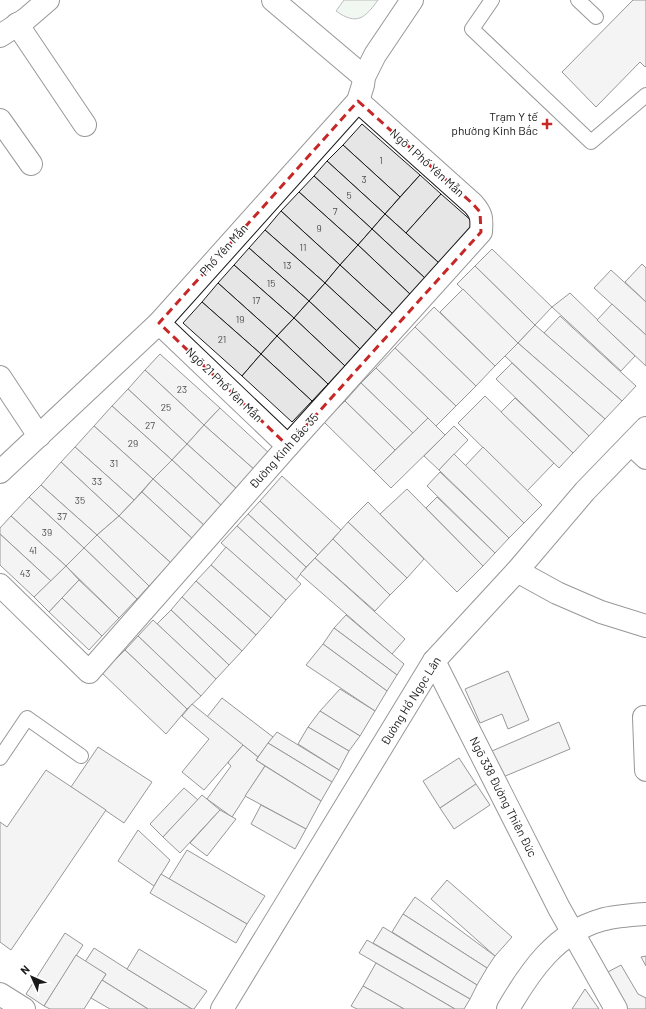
<svg xmlns="http://www.w3.org/2000/svg" width="646" height="1009" font-family="Barlow,sans-serif">
<rect width="100%" height="100%" fill="#fff"/>
<path fill="#e0efe3" stroke="#6a6a6a" d="M 344,0 L 378,0 C 365,18 357,26 336,11 Z"/>
<g fill="#e6e6e6" stroke="#1a1a1a">
<path d="M 633,0 L 646,0 L 646,66 L 645,67 L 640,62 L 596,107 L 562,72 Z"/>
<path d="M 362,124 L 420,175 L 400,197 L 343,145 Z"/>
<path d="M 343,145 L 400,197 L 385,214 L 327,161 Z"/>
<path d="M 327,161 L 385,214 L 372,229 L 314,176 Z"/>
<path d="M 420,175 L 441,194 L 406,233 L 385,214 Z"/>
<path d="M 314,176 L 372,229 L 358,245 L 299,192 Z"/>
<path d="M 299,192 L 358,245 L 340,265 L 281,211 Z"/>
<path d="M 441,194 L 474,223 L 439,263 L 406,233 Z"/>
<path d="M 281,211 L 340,265 L 325,283 L 265,230 Z"/>
<path d="M 385,214 L 439,263 L 426,279 L 372,229 Z"/>
<path d="M 372,229 L 426,279 L 411,295 L 358,245 Z"/>
<path d="M 265,230 L 325,283 L 309,301 L 249,248 Z"/>
<path d="M 358,245 L 411,295 L 393,314 L 340,265 Z"/>
<path d="M 249,248 L 309,301 L 294,318 L 234,265 Z"/>
<path d="M 492,249 L 552,307 L 535,325 L 475,266 Z"/>
<path d="M 642,264 L 646,268 L 646,302 L 625,282 Z"/>
<path d="M 234,265 L 294,318 L 277,336 L 218,283 Z"/>
<path d="M 340,265 L 393,314 L 377,331 L 325,283 Z"/>
<path d="M 475,266 L 535,325 L 518,343 L 457,284 Z"/>
<path d="M 611,270 L 646,302 L 646,335 L 594,288 Z"/>
<path d="M 218,283 L 277,336 L 261,354 L 202,302 Z"/>
<path d="M 325,283 L 377,331 L 360,349 L 309,301 Z"/>
<path d="M 463,289 L 518,343 L 495,366 L 440,312 Z"/>
<path d="M 570,293 L 635,356 L 621,371 L 552,307 Z"/>
<path d="M 309,301 L 360,349 L 345,366 L 294,318 Z"/>
<path d="M 202,302 L 261,354 L 242,376 L 183,323 Z"/>
<path d="M 612,304 L 646,335 L 646,366 L 597,320 Z"/>
<path d="M 434,307 L 495,366 L 476,386 L 415,327 Z"/>
<path d="M 560,316 L 636,386 L 622,401 L 544,333 Z"/>
<path d="M 294,318 L 345,366 L 328,384 L 277,336 Z"/>
<path d="M 535,325 L 622,401 L 605,419 L 518,343 Z"/>
<path d="M 415,327 L 476,386 L 456,406 L 395,348 Z"/>
<path d="M 277,336 L 328,384 L 312,401 L 261,354 Z"/>
<path d="M 518,343 L 605,419 L 589,436 L 505,356 Z"/>
<path d="M 395,348 L 456,406 L 436,426 L 376,368 Z"/>
<path d="M 160,354 L 220,408 L 204,425 L 145,370 Z"/>
<path d="M 261,354 L 312,401 L 292,422 L 242,376 Z"/>
<path d="M 512,363 L 589,436 L 573,453 L 496,379 Z"/>
<path d="M 376,368 L 428,418 L 413,433 L 361,383 Z"/>
<path d="M 145,370 L 204,425 L 187,444 L 128,389 Z"/>
<path d="M 361,383 L 413,433 L 395,450 L 345,401 Z"/>
<path d="M 128,389 L 187,444 L 172,460 L 112,406 Z"/>
<path d="M 485,396 L 554,463 L 527,491 L 458,423 Z"/>
<path d="M 515,398 L 573,453 L 559,468 L 501,412 Z"/>
<path d="M 345,401 L 395,450 L 374,471 L 324,422 Z"/>
<path d="M 112,406 L 172,460 L 153,479 L 94,426 Z"/>
<path d="M 220,408 L 271,455 L 256,471 L 204,425 Z"/>
<path d="M 428,418 L 445,435 L 391,488 L 374,471 Z"/>
<path d="M 204,425 L 256,471 L 238,490 L 187,444 Z"/>
<path d="M 94,426 L 153,479 L 134,500 L 75,447 Z"/>
<path d="M 454,426 L 468,440 L 439,470 L 424,456 Z"/>
<path d="M 187,444 L 238,490 L 223,507 L 172,460 Z"/>
<path d="M 75,447 L 134,500 L 119,516 L 61,462 Z"/>
<path d="M 483,447 L 542,505 L 524,523 L 465,466 Z"/>
<path d="M 454,454 L 524,523 L 509,538 L 439,470 Z"/>
<path d="M 172,460 L 223,507 L 206,527 L 153,479 Z"/>
<path d="M 61,462 L 119,516 L 97,535 L 41,485 Z"/>
<path d="M 440,472 L 509,538 L 495,553 L 427,486 Z"/>
<path d="M 282,476 L 341,530 L 318,555 L 260,501 Z"/>
<path d="M 153,479 L 206,527 L 194,540 L 142,492 Z"/>
<path d="M 41,485 L 97,535 L 84,548 L 29,497 Z"/>
<path d="M 407,489 L 483,566 L 457,592 L 380,514 Z"/>
<path d="M 142,492 L 194,540 L 171,563 L 119,516 Z"/>
<path d="M 29,497 L 84,548 L 66,566 L 11,516 Z"/>
<path d="M 437,497 L 495,553 L 483,566 L 426,508 Z"/>
<path d="M 260,501 L 318,555 L 306,567 L 248,514 Z"/>
<path d="M 368,502 L 424,559 L 407,578 L 348,522 Z"/>
<path d="M 248,514 L 306,567 L 296,580 L 237,526 Z"/>
<path d="M 11,516 L 66,566 L 51,581 L 0,534 L 0,528 Z"/>
<path d="M 119,516 L 171,563 L 149,586 L 97,535 Z"/>
<path d="M 348,522 L 407,578 L 390,595 L 333,539 Z"/>
<path d="M 237,526 L 301,584 L 286,600 L 221,543 Z"/>
<path d="M 0,534 L 51,581 L 34,597 L 0,565 Z"/>
<path d="M 97,535 L 149,586 L 137,599 L 84,548 Z"/>
<path d="M 333,539 L 390,595 L 375,611 L 315,558 Z"/>
<path d="M 226,547 L 286,600 L 271,618 L 211,565 Z"/>
<path d="M 84,548 L 137,599 L 119,618 L 66,566 Z"/>
<path d="M 315,558 L 405,639 L 392,654 L 300,574 Z"/>
<path d="M 211,565 L 271,618 L 256,635 L 196,581 Z"/>
<path d="M 66,566 L 79,580 L 49,612 L 34,597 Z"/>
<path d="M 79,580 L 119,618 L 102,636 L 62,598 Z"/>
<path d="M 196,581 L 256,635 L 242,651 L 182,597 Z"/>
<path d="M 182,597 L 242,651 L 229,665 L 171,610 Z"/>
<path d="M 62,598 L 102,636 L 89,650 L 49,612 Z"/>
<path d="M 171,610 L 229,665 L 216,679 L 157,624 Z"/>
<path d="M 346,615 L 404,664 L 397,675 L 334,628 Z"/>
<path d="M 153,620 L 216,679 L 201,696 L 138,636 Z"/>
<path d="M 334,628 L 397,675 L 387,691 L 323,644 Z"/>
<path d="M 138,636 L 201,696 L 187,709 L 125,650 Z"/>
<path d="M 323,644 L 387,691 L 375,711 L 306,665 Z"/>
<path d="M 125,650 L 187,709 L 166,734 L 102,673 Z"/>
<path d="M 508,671 L 529,720 L 508,729 L 502,714 L 480,723 L 465,689 Z"/>
<path d="M 340,689 L 375,711 L 360,736 L 320,711 Z"/>
<path d="M 222,698 L 273,737 L 258,757 L 207,717 Z"/>
<path d="M 192,704 L 243,745 L 204,790 L 182,772 L 209,739 L 182,716 Z"/>
<path d="M 320,711 L 360,736 L 349,751 L 308,727 Z"/>
<path d="M 559,722 L 570,749 L 503,777 L 492,751 Z"/>
<path d="M 308,727 L 349,751 L 339,770 L 298,744 Z"/>
<path d="M 277,732 L 339,770 L 332,782 L 268,743 Z"/>
<path d="M 268,743 L 332,782 L 321,801 L 256,760 Z"/>
<path d="M 243,745 L 258,757 L 256,760 L 265,766 L 232,817 L 207,799 L 231,766 L 228,763 L 229,761 Z"/>
<path d="M 98,747 L 152,782 L 124,823 L 71,787 Z"/>
<path d="M 459,758 L 476,784 L 440,808 L 423,781 Z"/>
<path d="M 265,766 L 321,801 L 306,829 L 245,796 Z"/>
<path d="M 46,770 L 106,810 L 11,950 L 0,942 L 0,822 L 7,827 Z"/>
<path d="M 476,784 L 490,805 L 454,829 L 440,808 Z"/>
<path d="M 184,788 L 198,800 L 163,837 L 150,824 Z"/>
<path d="M 202,795 L 220,810 L 180,853 L 163,837 Z"/>
<path d="M 261,805 L 306,829 L 295,849 L 251,824 Z"/>
<path d="M 220,810 L 236,819 L 207,856 L 190,843 Z"/>
<path d="M 138,830 L 170,860 L 154,886 L 118,861 Z"/>
<path d="M 187,850 L 265,896 L 247,924 L 169,879 Z"/>
<path d="M 161,874 L 247,924 L 236,943 L 150,893 Z"/>
<path d="M 447,880 L 512,937 L 495,956 L 431,899 Z"/>
<path d="M 415,897 L 495,956 L 487,968 L 403,914 Z"/>
<path d="M 403,914 L 487,968 L 477,985 L 392,932 Z"/>
<path d="M 383,927 L 477,985 L 470,999 L 373,943 Z"/>
<path d="M 65,933 L 83,945 L 44,1006 L 26,994 Z"/>
<path d="M 367,940 L 470,999 L 464,1009 L 455,1009 L 359,953 Z"/>
<path d="M 94,948 L 127,969 L 192,1009 L 148,1009 L 102,980 L 106,974 L 85,962 Z"/>
<path d="M 139,949 L 207,991 L 194,1009 L 192,1009 L 127,969 Z"/>
<path d="M 76,955 L 106,974 L 84,1009 L 50,1009 L 44,1006 Z"/>
<path d="M 646,956 L 646,966 L 641,957 Z"/>
<path d="M 376,963 L 455,1009 L 404,1009 L 363,986 Z"/>
<path d="M 621,965 L 638,994 L 646,998 L 646,1009 L 624,1009 L 604,974 Z"/>
<path d="M 102,980 L 148,1009 L 110,1009 L 91,998 Z"/>
<path d="M 363,986 L 404,1009 L 357,1009 L 351,1006 Z"/>
<path d="M 585,989 L 599,1009 L 572,1009 Z"/>
</g>
<g fill="none" stroke-linecap="round" stroke-linejoin="round">
<g stroke="#1a1a1a" stroke-width="16">
<g id="service">
<path d="M 492,0 L 472,29 L 591,142 L 646,95"/>
<path d="M 578,0 L 596,17"/>
<path d="M 0,758 L 27,718 L 81,756"/>
</g>
</g>
<g stroke="#1a1a1a" stroke-width="24">
<g id="minor">
<path d="M 273,0 L 364,77"/>
<path d="M 17,24 L 85,125"/>
<path d="M 0,36 L 26,19 L 48,0"/>
<path d="M 0,120 L 31,164"/>
<path d="M 159,323 L 288,446"/>
<path d="M 0,377 L 39,436"/>
<path d="M 631,444 L 646,458"/>
<path d="M 0,472 L 159,323 L 358,101 L 363,85 L 364,77 L 375,55 L 412,0"/>
<path d="M 517,571 L 557,593 L 601,612 L 646,626"/>
<path d="M 0,585 L 89,672 L 288,446 L 481,232 C 482,219 482,214 473,204 L 358,101"/>
<path d="M 434,661 L 559,908 L 616,1009"/>
<path d="M 644,717 L 646,770"/>
<path d="M 0,994 L 24,1009"/>
</g>
</g>
<g stroke="#1a1a1a" stroke-width="24">
<path id="tertiary" d="M 222,1009 L 434,661 L 517,571 L 585,491 L 646,428"/>
</g>
<g stroke="#1a1a1a" stroke-width="24">
<path id="secondary" d="M 508,1009 C 530,971 556,933 601,920 C 615,916 631,915 646,914"/>
</g>
<use href="#service" stroke="#fff" stroke-width="14"/>
<use href="#minor" stroke="#fff" stroke-width="22"/>
<use href="#tertiary" stroke="#fff" stroke-width="22"/>
<use href="#secondary" stroke="#fff" stroke-width="22"/>
</g>
<path d="M0 0H646V1009H0ZM 358,101 L 473,204 L 480,212 L 481,232 L 288,446 L 159,323 Z" fill="#fff" fill-opacity=".55" fill-rule="evenodd"/>
<path fill="none" stroke="#c62828" stroke-width="3" stroke-dasharray="8 5" stroke-linejoin="round" d="M 358,101 L 473,204 L 480,212 L 481,232 L 288,446 L 159,323 Z"/>
<path fill="#c62828" stroke="#fff" stroke-width="1.5" d="M545 118h4v4h4v4h-4v4h-4v-4h-4v-4h4z"/>
<g text-anchor="middle" stroke-width="3" stroke-linejoin="round" paint-order="stroke">
<g font-size="10" fill="#4d4d4d">
<text x="381" y="164">1</text>
<text x="364" y="183">3</text>
<text x="349" y="199">5</text>
<text x="335" y="215">7</text>
<text x="319" y="232">9</text>
<text x="303" y="251">11</text>
<text x="287" y="269">13</text>
<text x="271" y="287">15</text>
<text x="256" y="304">17</text>
<text x="240" y="323">19</text>
<text x="222" y="343">21</text>
<text x="182" y="393">23</text>
<text x="166" y="411">25</text>
<text x="150" y="429">27</text>
<text x="133" y="447">29</text>
<text x="114" y="467">31</text>
<text x="97" y="485">33</text>
<text x="80" y="504">35</text>
<text x="62" y="520">37</text>
<text x="47" y="536">39</text>
<text x="33" y="554">41</text>
<text x="25" y="577">43</text>
</g>
<g font-size="12" fill="#1a1a1a" stroke="#fff" text-anchor="end">
<text x="538" y="121">Trạm Y tế<tspan x="538" dy="14">phường Kinh Bắc</tspan></text>
</g>
<g font-size="12" fill="#1a1a1a" stroke="#fff">
<text transform="translate(427 163) rotate(42)" y="4">Ngõ 1 Phố Yên Mẫn</text>
<text transform="translate(224 250) rotate(-48)" y="4">Phố Yên Mẫn</text>
<text transform="translate(224 385) rotate(44)" y="4">Ngõ 21 Phố Yên Mẫn</text>
<text transform="translate(284 451) rotate(-48)" y="4">Đường Kinh Bắc 35</text>
<text transform="translate(411 701) rotate(-58)" y="4">Đường Hồ Ngọc Lân</text>
<text transform="translate(503 797) rotate(63)" y="4">Ngõ 338 Đường Thiên Đức</text>
</g>
</g>
<g transform="translate(32 977) rotate(315)" stroke="#ffffff" stroke-width="3" paint-order="stroke">
<path d="M0-3L7 15L0 10L-7 15Z" fill="#1a1a1a"/>
<text y="-6" font-size="11" font-weight="bold" text-anchor="middle" fill="#1a1a1a">N</text>
</g>
</svg>
